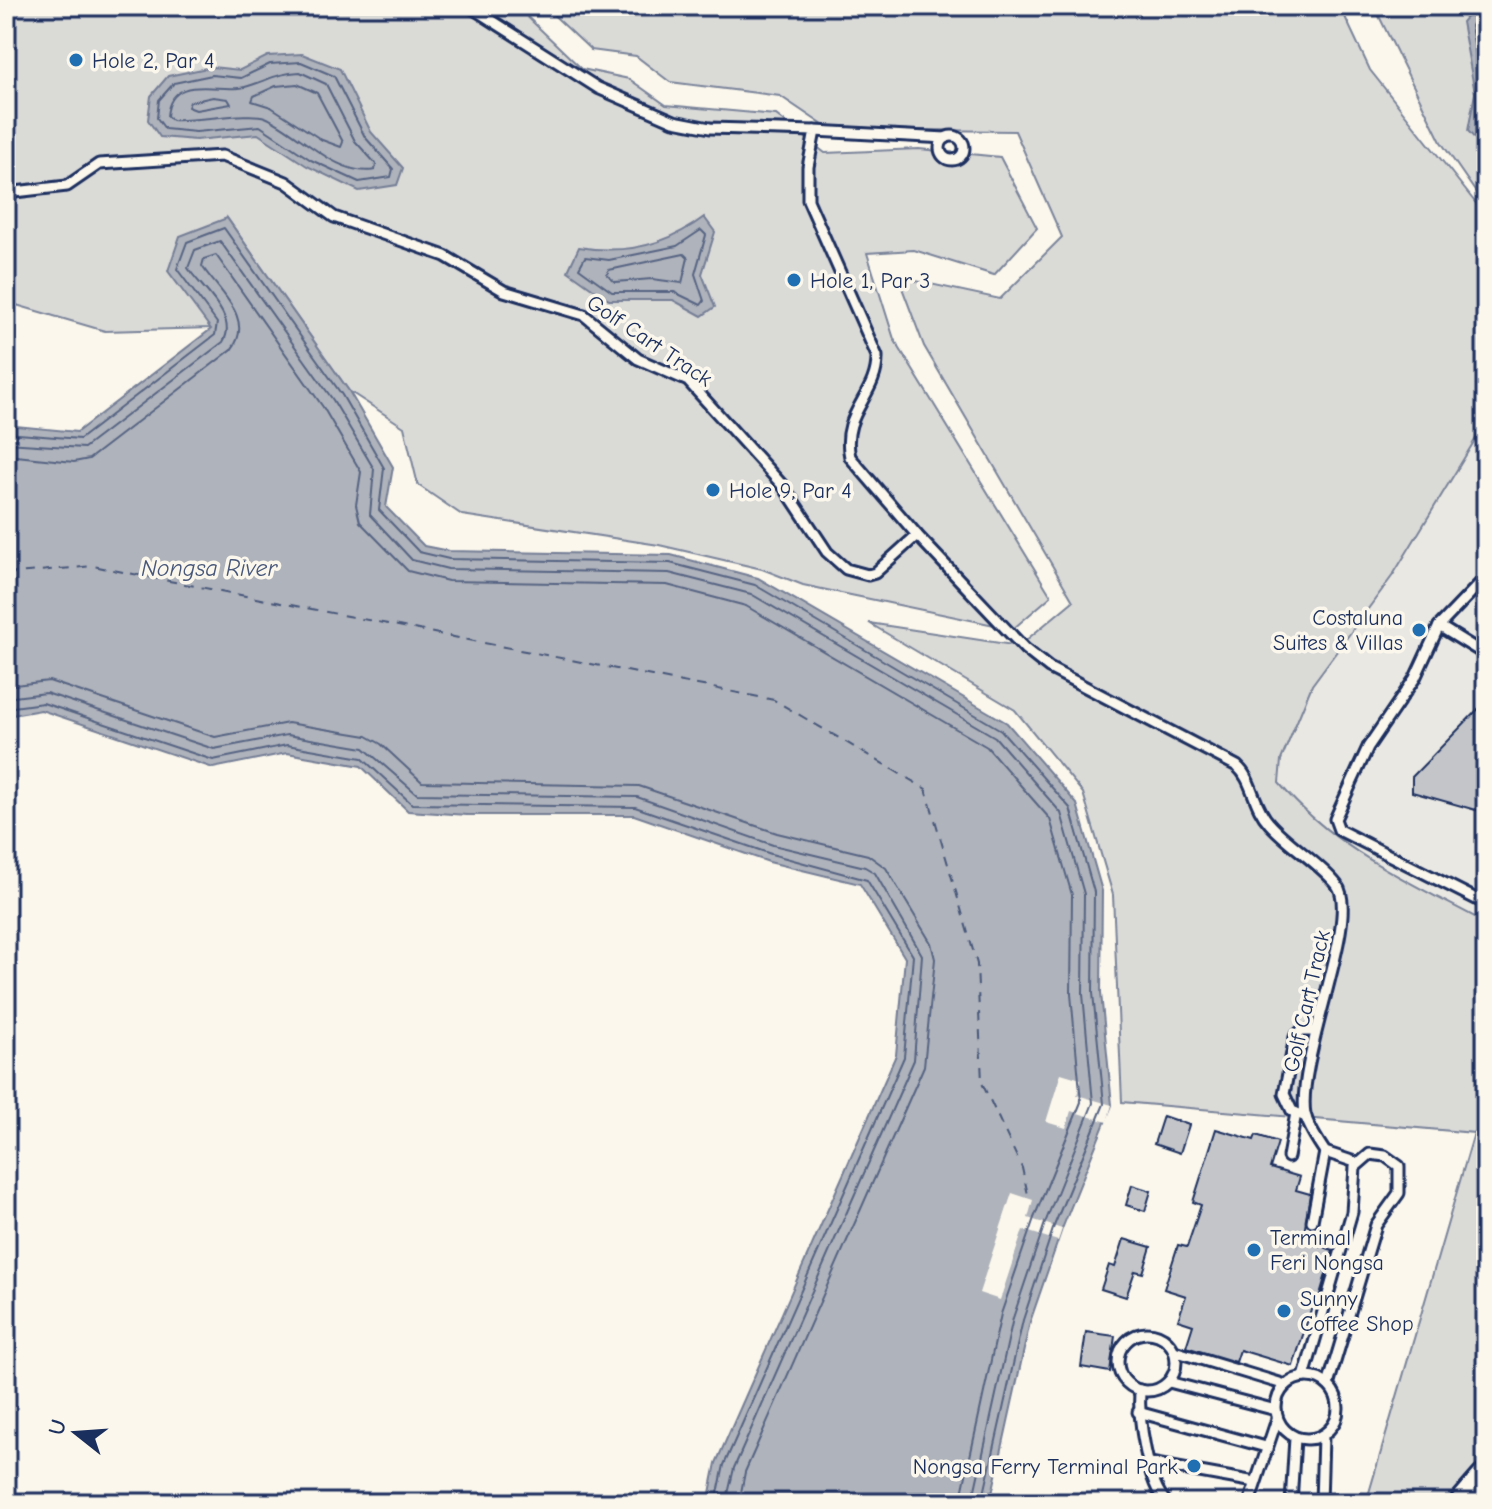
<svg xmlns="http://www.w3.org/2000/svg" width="1492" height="1509" font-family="'Comic Neue',sans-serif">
<rect width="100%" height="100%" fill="#fbf7ec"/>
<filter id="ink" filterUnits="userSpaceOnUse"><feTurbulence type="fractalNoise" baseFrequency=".0125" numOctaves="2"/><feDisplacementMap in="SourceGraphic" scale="16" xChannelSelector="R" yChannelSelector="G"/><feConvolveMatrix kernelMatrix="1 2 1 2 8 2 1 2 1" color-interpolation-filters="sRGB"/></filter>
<g filter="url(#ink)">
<path fill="#eae8e2" d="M 1486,422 L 1486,923 L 1338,842 L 1301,809 L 1279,783 L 1281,760 L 1312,685 L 1393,575 Z"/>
<g fill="#dadad7" stroke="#7a849a" stroke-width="2">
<path d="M 6,6 L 516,6 L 582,69 L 629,79 L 666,105 L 776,115 L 825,153 L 919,149 L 1000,157 L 1037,228 L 994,275 L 914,250 L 867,253 L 894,339 L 1051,596 L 1013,629 L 803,585 L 762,569 L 659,545 L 462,515 L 418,485 L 404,427 L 349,391 L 227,218 L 211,328 L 105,331 L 6,302 Z"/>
<path d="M 544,6 L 1340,6 L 1370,70 L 1486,216 L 1486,422 L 1393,575 L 1312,685 L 1281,760 L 1279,783 C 1336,851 1410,882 1486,923 L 1486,1476 L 1460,1503 L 1366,1503 L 1474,1133 L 1122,1102 L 1113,895 L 1083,793 L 1015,710 L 869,623 L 1019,646 L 1073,601 L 924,346 L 898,277 L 1000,299 L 1062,237 L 1015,131 L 829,129 L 780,96 L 670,82 L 636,56 L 591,50 Z"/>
<path d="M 1374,6 L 1486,6 L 1486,207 L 1441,142 Z"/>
</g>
<g fill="#afb3bb" stroke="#747e96" stroke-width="2">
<path d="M 1486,8 L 1486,151 L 1468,131 L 1475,93 L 1462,22 L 1473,9 Z"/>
<path d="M 302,54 L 340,69 L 371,132 L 403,168 L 397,185 L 359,191 L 307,166 L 258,134 L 196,140 L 160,137 L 148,120 L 151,96 L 168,76 L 212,67 L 240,70 L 268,56 Z"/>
<path d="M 704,217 L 715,232 L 702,274 L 715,307 L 702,316 L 673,300 L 609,300 L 568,271 L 579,247 C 626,255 667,245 704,217 Z"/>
<path d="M 227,218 L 349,391 L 393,467 L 386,507 L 424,546 L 449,551 L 671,555 L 758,578 L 1007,723 L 1077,804 L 1102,891 L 1101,993 L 1112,1105 L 1062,1229 L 1030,1322 L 990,1503 L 708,1503 L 716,1463 L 896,1055 L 905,958 L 860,884 L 769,862 L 634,815 L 467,815 L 408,811 L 361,766 L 287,753 L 213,768 L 41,710 L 6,716 L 6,425 L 77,432 L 211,329 L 168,271 L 180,236 Z"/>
</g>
<g fill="#fbf7ec">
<path d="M 1061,1073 L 1081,1079 L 1077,1095 L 1112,1105 L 1107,1122 L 1071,1111 L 1066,1128 L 1046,1122 Z"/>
<path d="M 1012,1193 L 1033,1200 L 1028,1218 L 1062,1229 L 1058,1241 L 1023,1230 L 1000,1300 L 979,1293 Z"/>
</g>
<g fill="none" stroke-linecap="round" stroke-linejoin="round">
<g stroke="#566483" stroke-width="2">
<path d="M 1481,6 L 1471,26 L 1483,93 L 1477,128 L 1486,143"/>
<path d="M 301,62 L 334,76 L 365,137 L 393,169 L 391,177 L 359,182 L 311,160 L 260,126 L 196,132 L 165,129 L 157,118 L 159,100 L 174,83 L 212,75 L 241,78 L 270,64 Z"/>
<path d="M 300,72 L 326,84 L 355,141 L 376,164 L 375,170 C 337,178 297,130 265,117 C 250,111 194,122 172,120 L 167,116 C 171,71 220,94 245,87 C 267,81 276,73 300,72 Z"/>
<path d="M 297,84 L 317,93 L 343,142 L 341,147 L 322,140 L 271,107 L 252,101 L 254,96 L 276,86 Z"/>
<path d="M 213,97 L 228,99 L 231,104 L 196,110 L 188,107 L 190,102 Z"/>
<path d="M 701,230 L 706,235 L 695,274 L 704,301 L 701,305 L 674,292 L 612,292 L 579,268 L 585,257 L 609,260 L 677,246 Z"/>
<path d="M 684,254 L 688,258 L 682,283 L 652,279 L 615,282 L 607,275 L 609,270 Z"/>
<path d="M 6,433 L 80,439 L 215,335 L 217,323 L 177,269 L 187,242 L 224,228 L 342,395 L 384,468 L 379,510 L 419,552 L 449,559 L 670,563 L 755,585 L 1001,730 L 1070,808 L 1094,892 L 1093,993 L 1104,1104 L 1054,1226 L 1023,1320 L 982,1503"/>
<path d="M 6,443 L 84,448 L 223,342 C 239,317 201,288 188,268 L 195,250 L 220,241 L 333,400 L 374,469 L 370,515 L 412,560 L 448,569 L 669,573 L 751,594 L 995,737 L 1061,813 L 1084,894 L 1083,994 L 1093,1103 L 1045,1223 L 1013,1318 L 972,1503"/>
<path d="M 6,455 L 74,462 L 89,459 L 231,350 C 256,319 218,291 202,266 L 204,259 L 216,255 L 323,407 L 361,472 L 356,505 L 360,522 L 408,571 L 448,581 L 667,585 L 746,606 L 987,747 L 1050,819 L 1072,895 L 1071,994 L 1081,1102 L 1034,1218 L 1001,1314 L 960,1503"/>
<path d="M 6,686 L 49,681 L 215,737 L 288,723 L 367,736 L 381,744 L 422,782 L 639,786 L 777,833 L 868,855 L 886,868 L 931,943 L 935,959 L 924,1066 L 745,1472 L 739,1503"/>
<path d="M 6,698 L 46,693 L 214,749 L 287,735 L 364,748 L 417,794 L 637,797 L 773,845 L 865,867 L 875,873 L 922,955 L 914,1060 L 734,1468 L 726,1503"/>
<path d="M 6,708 L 43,703 L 213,760 L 287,745 L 362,758 L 412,804 L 635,807 L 771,854 L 867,880 L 913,956 L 904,1057 L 724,1465 L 716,1503"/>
</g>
<path stroke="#47577a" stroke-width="2" stroke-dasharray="10 8" stroke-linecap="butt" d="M 6,574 L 93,566 L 774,700 L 926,789 L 977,964 L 982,1083 L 1022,1168 L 1029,1199"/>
</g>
<g fill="#c3c5c9" stroke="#1b2f5e" stroke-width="2">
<path d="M 1486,701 L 1486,813 L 1412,792 L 1412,777 Z"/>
<path d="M 1163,1116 L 1189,1125 L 1180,1153 L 1154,1144 Z"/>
<path d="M 1216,1129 L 1254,1140 L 1256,1135 L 1278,1142 L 1270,1168 L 1300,1177 L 1296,1190 L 1310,1194 L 1303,1241 L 1333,1250 L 1317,1305 L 1313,1304 L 1293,1366 L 1240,1350 L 1236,1362 L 1186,1347 L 1193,1325 L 1178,1320 L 1186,1296 L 1164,1289 L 1178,1245 L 1187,1247 L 1201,1205 L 1193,1202 Z"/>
<path d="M 1132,1185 L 1151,1191 L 1145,1211 L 1126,1205 Z"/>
<path d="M 1124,1239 L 1151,1247 L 1143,1273 L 1135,1271 L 1126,1297 L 1101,1289 L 1109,1265 L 1115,1267 Z"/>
<path d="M 1086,1332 L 1115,1336 L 1110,1372 L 1081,1367 Z"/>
</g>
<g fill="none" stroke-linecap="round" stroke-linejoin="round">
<g stroke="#1b2f5e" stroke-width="15">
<g id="service">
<path d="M 815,131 L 946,138"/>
<circle cx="952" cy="148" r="12"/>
<path d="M 6,193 L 67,186 L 99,164 L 222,156 L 286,182 L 334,217 L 445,256 L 504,291 L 584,315 L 638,359 L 688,381 L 784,487 L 827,552 L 846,569 L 868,575 L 875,573 L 917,535 L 850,457 C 840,412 878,396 877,356 L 808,200 L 808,167 L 815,131 L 710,128 L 674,121 L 598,88 L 469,6"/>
<path d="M 917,535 L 1025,649 L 1049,668 L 1237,766 C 1253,780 1253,806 1269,823 C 1289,846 1319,862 1337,885 C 1361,917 1296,1060 1305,1114 C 1308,1127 1318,1141 1325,1152 L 1358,1163"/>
<path d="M 1486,577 L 1439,626 L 1415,678 L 1368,747 L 1335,819 L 1339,830 L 1486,904"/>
<path d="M 1439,626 L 1486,655"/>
<path d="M 6,1086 L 6,1091"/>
<path d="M 1306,1117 L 1292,1111 L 1284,1094 L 1295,1037 L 1301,1031 L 1314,1031"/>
<path d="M 1288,1157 L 1296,1113"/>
<path d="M 1312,1221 L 1325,1152"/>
<circle cx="1147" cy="1362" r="29"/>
<path d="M 1174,1351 L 1286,1385"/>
<circle cx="1307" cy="1408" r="31"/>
<path d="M 1304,1377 L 1352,1212 L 1355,1167 L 1370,1154 L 1385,1156 L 1399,1166 L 1399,1193 L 1376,1225 L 1328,1385"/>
<path d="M 1169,1382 L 1276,1410"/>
<path d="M 1140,1390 C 1138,1417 1147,1484 1167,1503"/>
<path d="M 1138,1412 L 1266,1447"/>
<path d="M 1150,1463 L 1255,1482"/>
<path d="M 1249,1503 L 1277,1419"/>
<path d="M 1291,1503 L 1295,1438"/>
<path d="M 1321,1503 L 1323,1436"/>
</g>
</g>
<g stroke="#1b2f5e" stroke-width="36">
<path id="trunk" d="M 1466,1503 L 1486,1480"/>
</g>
<use href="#service" stroke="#fbf7ec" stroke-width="9"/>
<use href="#trunk" stroke="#fbf7ec" stroke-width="30"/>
</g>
</g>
<g fill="#1f6fb2" stroke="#fbf7ec" stroke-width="3">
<circle cx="76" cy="60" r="8"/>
<circle cx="794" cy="280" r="8"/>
<circle cx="713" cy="490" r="8"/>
<circle cx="1419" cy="630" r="8"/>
<circle cx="1254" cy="1250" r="8"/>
<circle cx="1284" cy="1311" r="8"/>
<circle cx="1194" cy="1466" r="8"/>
</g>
<g text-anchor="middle" stroke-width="7" stroke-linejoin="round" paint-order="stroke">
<g font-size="22" fill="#1b2f5e" stroke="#fbf7ec" text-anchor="start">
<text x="92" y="68">Hole 2, Par 4</text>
<text x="810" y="288">Hole 1, Par 3</text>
<text x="729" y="498">Hole 9, Par 4</text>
<text x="1403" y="625" text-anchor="end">Costaluna<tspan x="1403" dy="25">Suites &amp; Villas</tspan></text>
<text x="1270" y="1245">Terminal<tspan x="1270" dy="25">Feri Nongsa</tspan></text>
<text x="1300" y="1306">Sunny<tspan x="1300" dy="25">Coffee Shop</tspan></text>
<text x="1178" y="1474" text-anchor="end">Nongsa Ferry Terminal Park</text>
</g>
<g font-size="22" fill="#1b2f5e" stroke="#fbf7ec">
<text transform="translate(650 340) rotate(34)" y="8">Golf Cart Track</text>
<text transform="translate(1306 1001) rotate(-77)" y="8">Golf Cart Track</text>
</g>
<g font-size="24" font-style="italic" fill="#47577a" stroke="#fbf7ec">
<text x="209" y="576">Nongsa River</text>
</g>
</g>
<rect width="1492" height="1509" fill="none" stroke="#fbf7ec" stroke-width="32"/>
<rect x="16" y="16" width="1460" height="1477" fill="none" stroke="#1b2f5e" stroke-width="3" filter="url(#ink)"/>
<g transform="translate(76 1433) rotate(287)" stroke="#fbf7ec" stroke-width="6" paint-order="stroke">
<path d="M0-6L14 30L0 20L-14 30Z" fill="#1b2f5e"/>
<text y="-12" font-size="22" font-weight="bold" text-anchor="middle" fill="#1b2f5e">U</text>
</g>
</svg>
